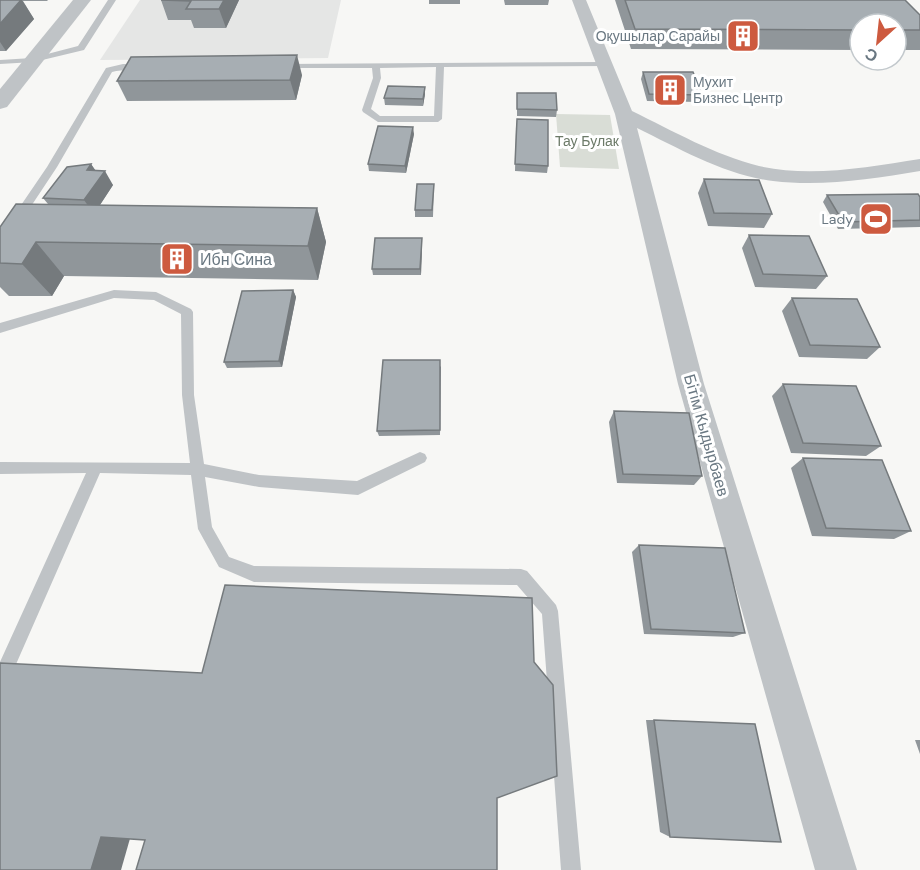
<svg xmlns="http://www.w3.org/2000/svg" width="920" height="870" font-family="'DM Sans',sans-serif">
<rect width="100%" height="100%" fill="#f7f7f5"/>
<path fill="#e5e6e5" d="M 140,0 L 341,0 L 328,58 L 100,60 Z"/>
<path fill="#d9ddd6" d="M 556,114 L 610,115 L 619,169 L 560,167 Z"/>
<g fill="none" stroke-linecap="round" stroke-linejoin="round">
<g fill="#bfc3c6" fill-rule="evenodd">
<path d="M 108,0 L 116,0 L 84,50 L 34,62 L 0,64 L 0,60 L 32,58 L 78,46 Z"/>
<path d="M 604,62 L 608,64 L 607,66 L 444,67 L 442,119 L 438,122 L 378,122 L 363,112 L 362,110 L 373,78 L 372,68 L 282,68 L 278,66 L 282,64 ZM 436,67 L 434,116 L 380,116 L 371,109 L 381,78 L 380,68 Z"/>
<path d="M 123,64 L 143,64 L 147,66 C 138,71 123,69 112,72 L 57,167 L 4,247 L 0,248 L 0,236 L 47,167 L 106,68 Z"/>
<path d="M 114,290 L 156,292 L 191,309 L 193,312 L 194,395 L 204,464 L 259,475 L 357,481 L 420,452 L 425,454 L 427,458 L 425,462 L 358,495 L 259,487 L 205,477 L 212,527 L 229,557 L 254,566 L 521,569 L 527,571 L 556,605 L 558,611 L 581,870 L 561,870 L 542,614 L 517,585 L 254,582 L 219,567 L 198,529 L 191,475 L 100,473 L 6,687 L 0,690 L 0,662 L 86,473 L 0,474 L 0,462 L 190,463 L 182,395 L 181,314 L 154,300 L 114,298 L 0,333 L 0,323 Z"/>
</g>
<path fill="#bfc3c6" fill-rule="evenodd" d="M 572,0 L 586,0 L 632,111 C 673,131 715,155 759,166 C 810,178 869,167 920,159 L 920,171 C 872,179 822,187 773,181 C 725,175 680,149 637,128 L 704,384 L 857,870 L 815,870 L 678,384 L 615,114 Z"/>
<path fill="#bfc3c6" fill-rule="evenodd" d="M 73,0 L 91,0 L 7,107 L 0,109 L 0,89 Z"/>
</g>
<g fill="#90969a">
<path d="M 0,0 L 48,0 L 47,1 L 23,1 L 34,19 L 6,51 L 0,51 Z"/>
<path d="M 161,0 L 239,0 L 226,28 L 194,28 L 191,20 L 168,20 Z"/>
<rect x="429" y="0" width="31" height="4"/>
<path d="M 504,0 L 549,0 L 548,5 L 505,5 Z"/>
<path d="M 615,0 L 905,0 L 920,15 L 920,50 L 896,50 L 896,24 L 860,24 L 860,50 L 631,49 Z"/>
<path d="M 643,72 L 702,95 L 699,102 L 647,101 L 641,79 Z"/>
<path d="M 302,75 L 296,100 L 127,101 L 117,81 Z"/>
<path d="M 517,93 L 557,110 L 556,117 L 517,116 Z"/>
<path d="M 425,94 L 423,106 L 385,105 L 384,98 Z"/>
<path d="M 516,126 L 548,166 L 547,173 L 515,171 Z"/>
<path d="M 414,134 L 406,173 L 369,171 L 368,164 Z"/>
<path d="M 91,164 L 96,171 L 113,185 L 100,205 L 317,208 L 326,242 L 318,280 L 64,276 L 52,296 L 9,296 L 0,287 L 0,227 L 48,204 L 43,198 Z"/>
<path d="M 704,179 L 772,214 L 764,228 L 708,226 L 698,193 Z"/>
<path d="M 434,184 L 433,217 L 415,217 L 415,210 Z"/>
<path d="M 827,195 L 920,197 L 920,227 L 838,229 L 823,202 Z"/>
<path d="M 749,235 L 827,276 L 816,289 L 755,287 L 742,248 Z"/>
<path d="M 422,238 L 421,275 L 373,275 L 372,269 Z"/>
<path d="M 293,290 L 296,297 L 282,367 L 227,368 L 224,362 Z"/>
<path d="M 792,298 L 880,347 L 867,359 L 799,357 L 782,311 Z"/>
<path d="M 441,366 L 440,435 L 379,436 L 377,431 Z"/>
<path d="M 783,384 L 881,446 L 866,456 L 791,453 L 772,396 Z"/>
<path d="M 614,411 L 702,476 L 694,485 L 617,483 L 609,422 Z"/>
<path d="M 803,458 L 911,531 L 894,539 L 812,536 L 791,468 Z"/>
<path d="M 639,545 L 745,633 L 733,637 L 644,634 L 632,552 Z"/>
<path d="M 646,720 L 654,720 L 670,837 L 660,832 Z"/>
<path d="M 915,740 L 920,740 L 920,754 Z"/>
</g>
<g fill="#757a7d">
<path d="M 21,0 L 22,0 L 34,19 L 6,51 L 0,42 L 0,24 Z"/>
<path d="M 224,0 L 239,0 L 226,28 L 219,9 Z"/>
<path d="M 297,55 L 302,75 L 296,100 L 290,80 Z"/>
<path d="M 425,87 L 425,94 L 423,106 L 423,99 Z"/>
<path d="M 413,127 L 414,134 L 406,173 L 405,166 Z"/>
<path d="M 91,164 L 100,178 L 105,171 L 113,185 L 94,214 L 84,200 L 87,170 Z"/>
<path d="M 317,208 L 326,242 L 318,280 L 308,246 Z"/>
<path d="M 422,238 L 422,245 L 421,275 L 420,269 Z"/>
<path d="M 36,242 L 64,276 L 52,296 L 22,264 Z"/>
<path d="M 293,290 L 296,297 L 282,367 L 279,361 Z"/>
<path d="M 133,828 L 121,870 L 91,870 L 101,837 Z"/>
</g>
<g fill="#a7aeb3" stroke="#757a7d" stroke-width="1.5">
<path d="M 0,0 L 21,0 L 0,24 Z"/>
<path d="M 161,0 L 224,0 L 219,9 L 186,9 L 191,1 Z"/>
<path d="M 625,0 L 905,0 L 920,15 L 920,30 L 896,30 L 896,24 L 860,24 L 860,30 L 635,29 Z"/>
<path d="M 297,55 L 290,80 L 117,81 L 131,57 Z"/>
<path d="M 643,72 L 693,72 L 702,95 L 649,94 Z"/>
<path d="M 388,86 L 425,87 L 423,99 L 384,98 Z"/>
<path d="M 517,93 L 556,93 L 557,110 L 517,109 Z"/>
<path d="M 517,119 L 548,120 L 548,166 L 515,164 Z"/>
<path d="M 378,126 L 413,127 L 405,166 L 368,164 Z"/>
<path d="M 91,164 L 87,170 L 105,171 L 84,200 L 43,198 L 67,167 Z"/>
<path d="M 704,179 L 759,180 L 772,214 L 714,213 Z"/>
<path d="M 417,184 L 434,184 L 432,210 L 415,210 Z"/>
<path d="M 918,194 L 920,197 L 920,220 L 843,222 L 827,195 Z"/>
<path d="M 16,204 L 317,208 L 308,246 L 36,242 L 22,264 L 0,263 L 0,227 Z"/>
<path d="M 749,235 L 809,236 L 827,276 L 763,274 Z"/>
<path d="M 375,238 L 422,238 L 420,269 L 372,269 Z"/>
<path d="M 293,290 L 279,361 L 224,362 L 242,291 Z"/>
<path d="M 792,298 L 857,299 L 880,347 L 810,345 Z"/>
<path d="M 383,360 L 440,360 L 440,430 L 377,431 Z"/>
<path d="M 783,384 L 856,386 L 881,446 L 803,443 Z"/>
<path d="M 614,411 L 689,413 L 702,476 L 623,474 Z"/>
<path d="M 803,458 L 882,460 L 911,531 L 826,528 Z"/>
<path d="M 639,545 L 725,548 L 745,633 L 651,629 Z"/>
<path d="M 225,585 L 532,598 L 534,662 L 553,685 L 557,776 L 497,798 L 497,870 L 136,870 L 145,840 L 101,837 L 91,870 L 0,870 L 0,663 L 202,673 Z"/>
<path d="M 654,720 L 755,724 L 781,842 L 670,837 Z"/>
</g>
<defs>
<g id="building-square" transform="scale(1.725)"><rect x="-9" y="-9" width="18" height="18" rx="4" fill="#cd5a3f" stroke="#fff"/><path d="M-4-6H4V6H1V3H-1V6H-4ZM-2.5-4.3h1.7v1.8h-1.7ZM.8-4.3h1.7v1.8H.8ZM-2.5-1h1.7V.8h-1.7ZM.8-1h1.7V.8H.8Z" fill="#fff"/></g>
<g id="stadium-square" transform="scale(1.725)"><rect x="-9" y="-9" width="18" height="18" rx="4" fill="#cd5a3f" stroke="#fff"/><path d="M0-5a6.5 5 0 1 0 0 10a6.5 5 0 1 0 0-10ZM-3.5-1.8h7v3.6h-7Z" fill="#fff"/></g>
</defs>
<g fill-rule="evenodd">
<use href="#building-square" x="743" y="36"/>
<use href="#building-square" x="670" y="90"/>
<use href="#stadium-square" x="876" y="219"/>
<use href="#building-square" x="177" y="259"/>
</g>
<g text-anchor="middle" stroke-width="6" stroke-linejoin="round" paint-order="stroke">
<g font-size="14" fill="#6a7882" stroke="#fff" text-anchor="end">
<text x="720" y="41">Оқушылар Сарайы</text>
<text x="693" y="87" text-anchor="start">Мухит<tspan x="693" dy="16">Бизнес Центр</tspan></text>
<text x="853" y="224">Lady</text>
</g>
<g font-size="14" fill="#6c7a68" stroke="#fff">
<text x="587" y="146">Тау Булак</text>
</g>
<g font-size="16" fill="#6a7882" stroke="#fff" text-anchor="start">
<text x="200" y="265">Ибн Сина</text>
</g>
<g font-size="16" fill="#6a7882" stroke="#fff">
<text transform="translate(707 435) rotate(74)" y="6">Бiтiм Кыдырбаев</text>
</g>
</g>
<g transform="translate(878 42) rotate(207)"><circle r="28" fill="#ffffff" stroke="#c3c9cd" stroke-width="1.5"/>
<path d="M0-4.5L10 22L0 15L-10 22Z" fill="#cd5a3f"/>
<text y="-9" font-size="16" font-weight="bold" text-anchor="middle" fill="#6a7882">С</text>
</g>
</svg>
